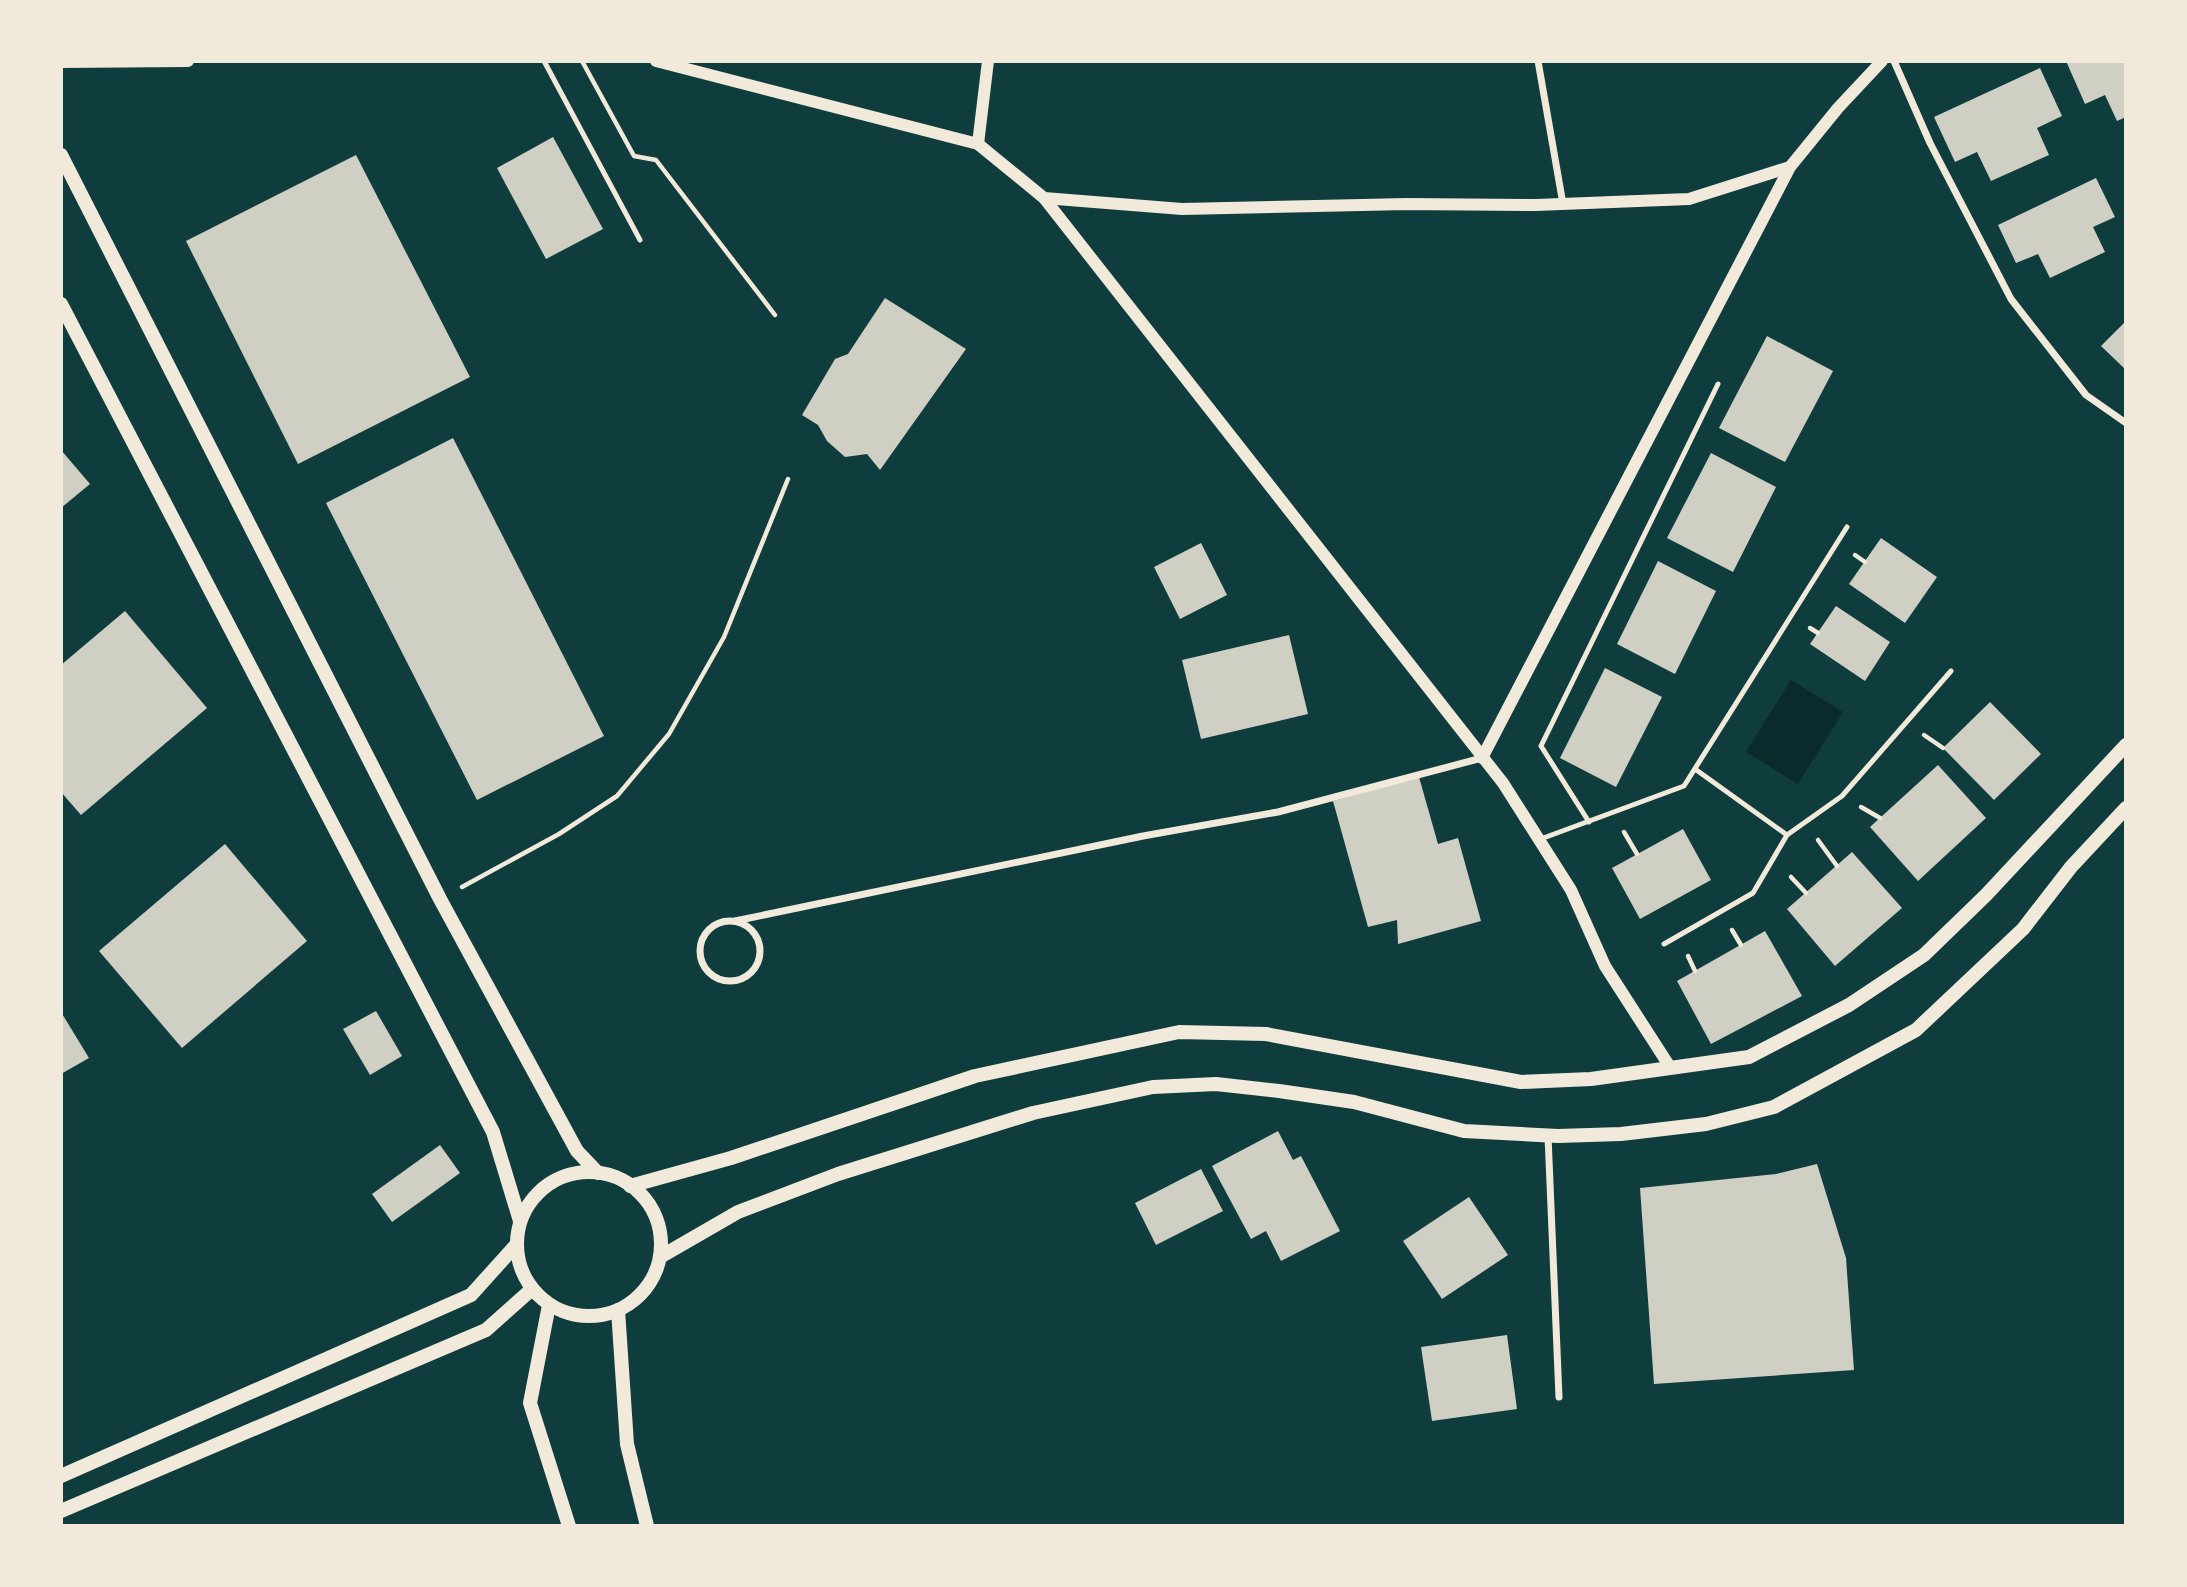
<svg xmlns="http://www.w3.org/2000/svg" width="2187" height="1587" font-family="Barlow,sans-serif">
<rect width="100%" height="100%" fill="#0f3d3e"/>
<path fill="#0a2a2b" d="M 1791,680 L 1843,712 L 1798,784 L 1746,752 Z"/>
<g fill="#cfcfc3">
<path d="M 2066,61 L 2126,61 L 2126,117 L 2117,121 L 2105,95 L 2085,104 Z"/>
<path d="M 2040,68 L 2062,116 L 2037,128 L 2049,155 L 1991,181 L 1977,152 L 1955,162 L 1934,117 Z"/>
<path d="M 553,137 L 603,229 L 546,259 L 497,168 Z"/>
<path d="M 356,155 L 470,377 L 298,464 L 186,241 Z"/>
<path d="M 2096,178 L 2115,217 L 2093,227 L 2105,252 L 2050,278 L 2038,254 L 2016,263 L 1998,225 Z"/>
<path d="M 885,298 L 966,349 L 880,470 L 867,454 L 845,457 L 827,441 L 818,425 L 802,415 L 835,359 L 848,354 Z"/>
<path d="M 2126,321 L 2126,370 L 2101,346 Z"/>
<path d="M 1767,336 L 1833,371 L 1785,462 L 1719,428 Z"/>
<path d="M 453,438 L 604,736 L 477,800 L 326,503 Z"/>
<path d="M 61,450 L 90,484 L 61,508 Z"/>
<path d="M 1711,453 L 1776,487 L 1733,572 L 1667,538 Z"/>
<path d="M 1881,538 L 1937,577 L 1905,623 L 1849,584 Z"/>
<path d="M 1201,543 L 1227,595 L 1180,619 L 1154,567 Z"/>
<path d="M 1658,561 L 1716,591 L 1675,674 L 1617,644 Z"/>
<path d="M 1836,606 L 1890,642 L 1865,681 L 1810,644 Z"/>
<path d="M 125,611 L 207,708 L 81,815 L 61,792 L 61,665 Z"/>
<path d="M 1289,635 L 1308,714 L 1201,739 L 1182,660 Z"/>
<path d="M 1605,668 L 1662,697 L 1616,787 L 1560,758 Z"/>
<path d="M 1990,702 L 2041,754 L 1994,800 L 1943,748 Z"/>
<path d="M 1938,765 L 1986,818 L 1918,881 L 1870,827 Z"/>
<path d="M 1419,777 L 1438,844 L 1458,838 L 1481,921 L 1398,944 L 1397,920 L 1368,927 L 1333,801 Z"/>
<path d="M 1683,829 L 1711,880 L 1640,919 L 1612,868 Z"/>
<path d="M 225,844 L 307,941 L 182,1048 L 99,951 Z"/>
<path d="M 1852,852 L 1902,908 L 1835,966 L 1787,909 Z"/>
<path d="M 1765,931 L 1802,996 L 1711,1044 L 1677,981 Z"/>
<path d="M 376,1011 L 402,1056 L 370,1075 L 343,1029 Z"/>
<path d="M 61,1012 L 89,1058 L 61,1074 Z"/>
<path d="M 1278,1131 L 1293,1160 L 1301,1156 L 1340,1231 L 1281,1261 L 1266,1231 L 1251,1239 L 1212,1166 Z"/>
<path d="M 440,1145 L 460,1173 L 392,1222 L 372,1194 Z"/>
<path d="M 1817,1164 L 1846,1258 L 1854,1370 L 1654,1384 L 1640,1188 L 1776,1174 Z"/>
<path d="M 1201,1169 L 1223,1211 L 1156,1245 L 1135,1203 Z"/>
<path d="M 1469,1197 L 1508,1255 L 1442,1299 L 1403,1241 Z"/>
<path d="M 1507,1335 L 1517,1409 L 1432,1421 L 1421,1347 Z"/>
</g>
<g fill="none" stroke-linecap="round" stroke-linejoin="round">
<g stroke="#f1e9da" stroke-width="4.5">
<path d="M 582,61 L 634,156 L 656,160 L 775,315"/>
<path d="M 1855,555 L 1865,562"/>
<path d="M 1810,628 L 1818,633"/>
<path d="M 1924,735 L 1943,748"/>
<path d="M 1861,807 L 1880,818"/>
<path d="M 1624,832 L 1637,854"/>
<path d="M 1818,840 L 1837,866"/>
<path d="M 1791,877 L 1806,893"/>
<path d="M 462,887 L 559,834 L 617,796 L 669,734 L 724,637 L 788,479"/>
<path d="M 1732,930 L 1741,945"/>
<path d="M 1688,956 L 1695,971"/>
</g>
<g stroke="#f1e9da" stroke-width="5">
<path d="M 544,61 L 640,240"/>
<path d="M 1695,769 L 1787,835 L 1842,796 L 1951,671"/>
<path d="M 1589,822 L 1541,746 L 1718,384"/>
<path d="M 1538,840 L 1684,786 L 1847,527"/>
<path d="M 1664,944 L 1753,893 L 1787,835"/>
</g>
<g stroke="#f1e9da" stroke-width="7">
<path d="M 1538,61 L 1563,204"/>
<path d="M 1894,61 L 1930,143 L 2011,299 L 2086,395 L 2126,423"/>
<path d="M 735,921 L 1143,836 L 1278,812 L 1482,758"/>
<circle cx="730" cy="951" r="30"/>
<path d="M 1548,1136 L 1559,1397"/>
</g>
<g stroke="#f1e9da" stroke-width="12">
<path d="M 656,61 L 978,144 L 1044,198 L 1503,783 L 1571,890 L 1605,966 L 1670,1067"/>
<path d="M 61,62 L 188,61"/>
<path d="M 978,144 L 988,61"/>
<path d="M 1044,198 L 1182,209 L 1407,204 L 1536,205 L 1689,199 L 1790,167"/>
<path d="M 1482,758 L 1790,167 L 1838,108 L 1882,61"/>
</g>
<g stroke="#f1e9da" stroke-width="14">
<path d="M 61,155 L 440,899 L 577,1151 L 598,1173"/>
<path d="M 61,304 L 493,1132 L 520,1221"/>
<circle cx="589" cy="1244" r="72"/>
<path d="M 630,1186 L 731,1158 L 975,1076 L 1179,1032 L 1266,1034 L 1521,1082 L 1591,1079 L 1749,1057 L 1849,1005 L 1924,955 L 1986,895 L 2126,745"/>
<path d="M 660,1257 L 738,1212 L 838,1174 L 1033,1113 L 1153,1087 L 1216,1084 L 1279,1091 L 1354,1102 L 1464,1131 L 1558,1136 L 1621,1134 L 1706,1124 L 1774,1107 L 1916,1030 L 2023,929 L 2071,867 L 2126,808"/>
<path d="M 549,1305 L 530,1403 L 569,1526"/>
<path d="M 618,1310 L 627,1444 L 647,1526"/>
<path d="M 61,1476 L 471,1295 L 516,1245"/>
<path d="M 61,1511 L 486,1330 L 532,1289"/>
</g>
</g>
<rect width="2187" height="1587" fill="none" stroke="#f1e9da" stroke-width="126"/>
</svg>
